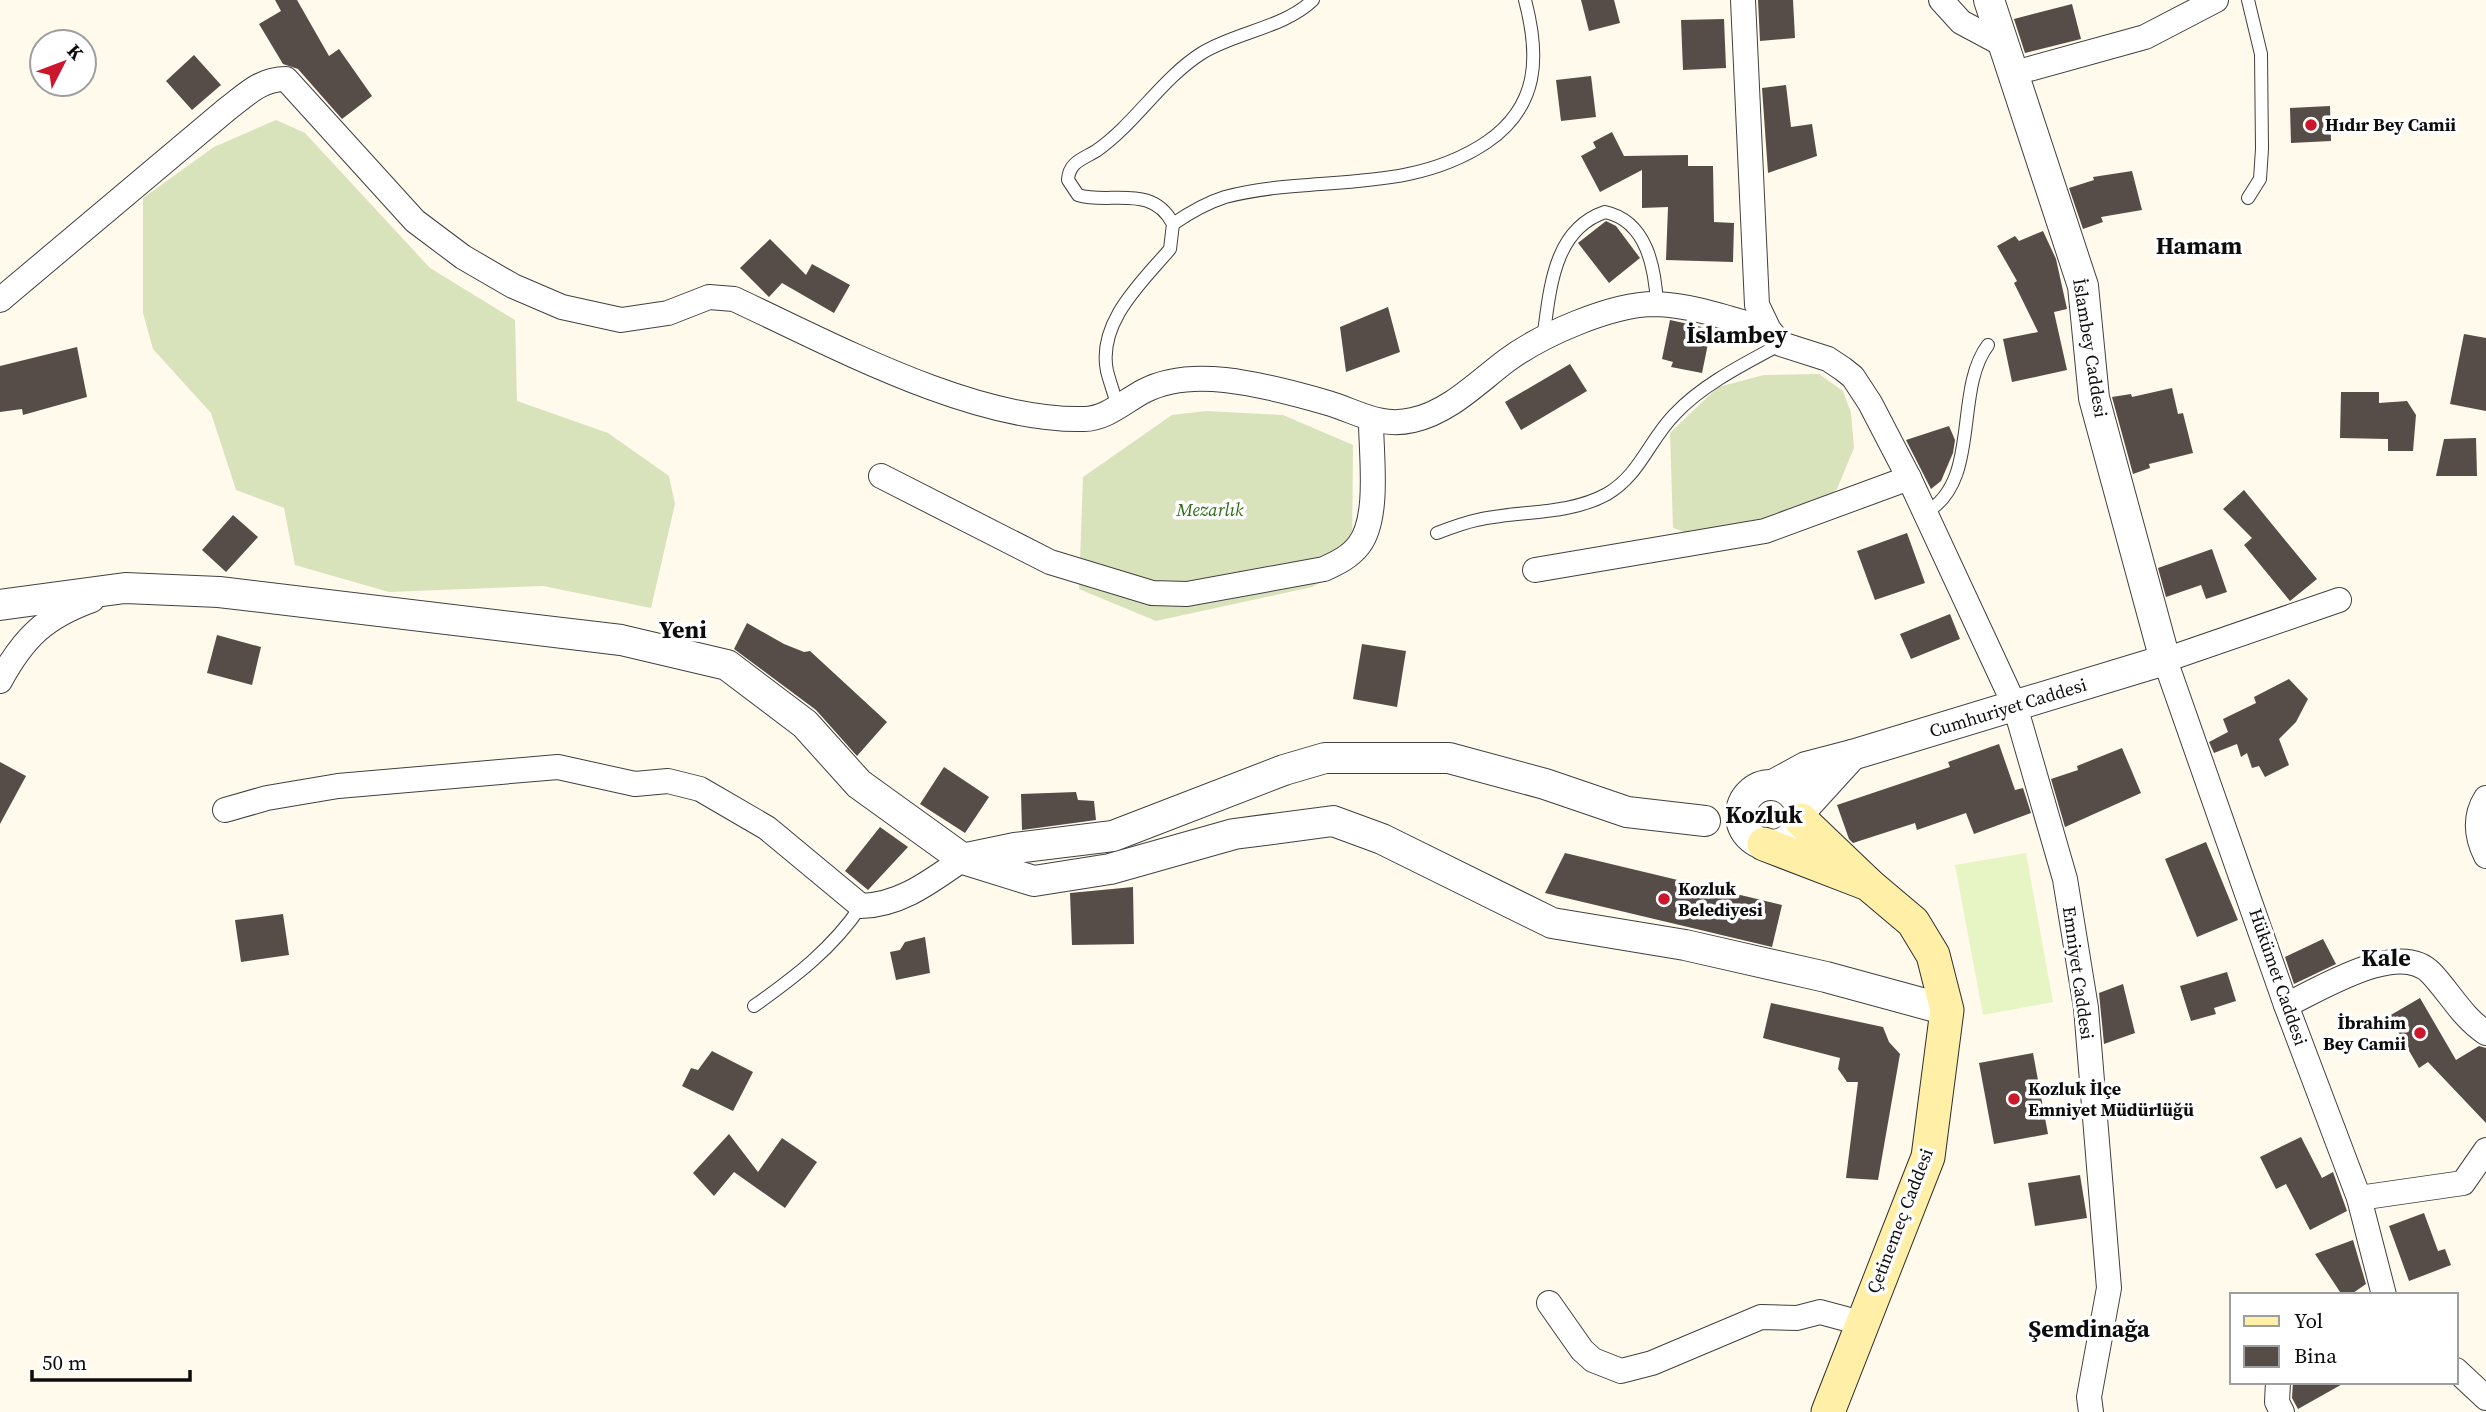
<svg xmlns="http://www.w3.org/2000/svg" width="2486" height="1412" font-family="'Source Serif 4',serif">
<rect width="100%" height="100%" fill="#fffaec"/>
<g fill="#d9e3bb">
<path d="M 276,120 L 305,133 L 430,268 L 515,320 L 517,401 L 608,433 L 669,476 L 675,504 L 651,608 L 543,586 L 389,592 L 295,565 L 284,508 L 236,490 L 211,413 L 153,349 L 143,313 L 143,198 L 214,147 Z"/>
<path d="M 1819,374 L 1843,391 L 1851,413 L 1854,448 L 1837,489 L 1816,506 L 1696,536 L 1673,528 L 1670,433 L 1718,387 L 1764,375 Z"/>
<path d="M 1206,411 L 1283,415 L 1353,445 L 1352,555 L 1336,574 L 1312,587 L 1156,621 L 1079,589 L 1083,477 L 1172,415 Z"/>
</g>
<path fill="#e7f4c4" d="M 2026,853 L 2053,1002 L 1983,1015 L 1955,865 Z"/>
<g fill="#564c48">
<path d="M 275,0 L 297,0 L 329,56 L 339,49 L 372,96 L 342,119 L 298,69 L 283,64 L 259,24 L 281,11 Z"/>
<path d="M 1581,0 L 1614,0 L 1620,23 L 1589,31 Z"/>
<path d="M 1758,0 L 1793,0 L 1795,38 L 1760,41 Z"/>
<path d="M 2072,4 L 2081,39 L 2025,53 L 2014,19 Z"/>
<path d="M 1724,19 L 1726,68 L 1683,70 L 1681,20 Z"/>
<path d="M 194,55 L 221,85 L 192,110 L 166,81 Z"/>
<path d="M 1591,76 L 1596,117 L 1561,121 L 1556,80 Z"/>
<path d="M 1786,85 L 1791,127 L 1812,124 L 1817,156 L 1768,173 L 1762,88 Z"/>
<path d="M 2330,106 L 2331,141 L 2291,143 L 2290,108 Z"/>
<path d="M 1612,132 L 1624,156 L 1688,155 L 1688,166 L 1713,166 L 1714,222 L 1734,223 L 1733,262 L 1666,260 L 1668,207 L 1642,208 L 1642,170 L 1600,192 L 1581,156 L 1596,148 L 1593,142 Z"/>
<path d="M 2132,171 L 2142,210 L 2101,217 L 2103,222 L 2083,229 L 2069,188 L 2094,180 L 2093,177 Z"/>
<path d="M 1606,221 L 1616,226 L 1640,258 L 1609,283 L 1578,243 Z"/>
<path d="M 2043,231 L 2056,259 L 2067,309 L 2054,312 L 2067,370 L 2012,382 L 2003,339 L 2038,332 L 2014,283 L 2017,281 L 1997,246 L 2015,236 L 2019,241 Z"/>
<path d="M 770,239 L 806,275 L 812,264 L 850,285 L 834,313 L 782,283 L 769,297 L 740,268 Z"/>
<path d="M 1388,307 L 1400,352 L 1346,372 L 1340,327 Z"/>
<path d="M 1670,320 L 1711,329 L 1702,373 L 1671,367 L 1673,362 L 1662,359 Z"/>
<path d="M 2464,334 L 2486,338 L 2486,411 L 2450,404 Z"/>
<path d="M 77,347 L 87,397 L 23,415 L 22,409 L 0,412 L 0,366 Z"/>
<path d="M 1570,364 L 1587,391 L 1521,430 L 1505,402 Z"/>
<path d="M 2172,388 L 2178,414 L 2183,413 L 2193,453 L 2149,464 L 2150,468 L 2133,474 L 2112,397 L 2131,394 L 2132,397 Z"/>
<path d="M 2341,392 L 2379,392 L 2379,403 L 2407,401 L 2416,415 L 2413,451 L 2388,451 L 2388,439 L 2340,438 Z"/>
<path d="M 1949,426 L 1955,440 L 1953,453 L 1941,481 L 1931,489 L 1906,440 Z"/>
<path d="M 2476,438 L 2477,476 L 2436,476 L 2444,439 Z"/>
<path d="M 2244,490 L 2317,579 L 2290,601 L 2244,545 L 2252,538 L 2223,509 Z"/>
<path d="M 233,515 L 258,537 L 226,572 L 202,550 Z"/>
<path d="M 1907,533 L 1925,583 L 1875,600 L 1857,551 Z"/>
<path d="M 2212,549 L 2227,592 L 2206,599 L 2201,585 L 2166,597 L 2158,568 Z"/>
<path d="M 1950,614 L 1960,639 L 1911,659 L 1900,634 Z"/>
<path d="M 747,623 L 784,644 L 804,652 L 810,651 L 887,722 L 857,756 L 816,710 L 734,649 Z"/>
<path d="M 217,635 L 261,647 L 252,685 L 207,673 Z"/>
<path d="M 1362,644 L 1406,651 L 1397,707 L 1353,699 Z"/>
<path d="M 2289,679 L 2308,699 L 2296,722 L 2279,739 L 2289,765 L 2265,777 L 2259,766 L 2252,768 L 2247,753 L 2241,757 L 2237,744 L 2214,753 L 2209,742 L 2228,732 L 2223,719 L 2256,703 L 2254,697 Z"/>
<path d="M 1999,744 L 2015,790 L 2023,788 L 2031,813 L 1974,834 L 1966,813 L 1917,830 L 1915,823 L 1853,843 L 1849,839 L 1837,805 L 1950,767 L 1948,762 Z"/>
<path d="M 2122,748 L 2141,793 L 2065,827 L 2051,779 L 2078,770 L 2077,766 Z"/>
<path d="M 0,762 L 26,776 L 0,824 Z"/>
<path d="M 944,767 L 989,797 L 965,833 L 920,804 Z"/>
<path d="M 1076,792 L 1078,800 L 1094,801 L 1096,820 L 1022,830 L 1021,794 Z"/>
<path d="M 880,827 L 908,847 L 868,890 L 845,871 Z"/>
<path d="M 2206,842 L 2238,920 L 2197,937 L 2165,859 Z"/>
<path d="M 1565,853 L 1782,905 L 1772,947 L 1545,893 Z"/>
<path d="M 1133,887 L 1134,944 L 1072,945 L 1070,893 Z"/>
<path d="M 283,914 L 289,955 L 241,962 L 235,920 Z"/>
<path d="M 925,937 L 930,973 L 896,980 L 890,952 L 900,950 L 905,942 Z"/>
<path d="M 2323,939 L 2336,964 L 2294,984 L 2285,957 Z"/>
<path d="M 2227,972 L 2236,1001 L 2214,1008 L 2216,1014 L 2191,1021 L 2180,986 Z"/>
<path d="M 2123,984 L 2135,1033 L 2104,1044 L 2099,993 Z"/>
<path d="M 2420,998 L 2456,1060 L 2479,1046 L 2486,1048 L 2486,1123 L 2428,1062 L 2419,1068 L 2389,1016 Z"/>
<path d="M 1771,1003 L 1883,1027 L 1889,1042 L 1900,1054 L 1878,1180 L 1846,1178 L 1858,1082 L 1847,1082 L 1843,1076 L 1838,1069 L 1840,1058 L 1763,1038 Z"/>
<path d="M 712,1051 L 753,1072 L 733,1111 L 682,1086 L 691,1068 L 698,1070 Z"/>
<path d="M 2033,1053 L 2048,1134 L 1994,1144 L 1979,1063 Z"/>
<path d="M 729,1134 L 758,1172 L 782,1138 L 817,1162 L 785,1208 L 734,1172 L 714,1196 L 693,1173 Z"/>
<path d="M 2301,1137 L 2322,1178 L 2333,1172 L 2347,1211 L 2310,1230 L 2286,1184 L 2276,1189 L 2260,1157 Z"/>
<path d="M 2080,1175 L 2087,1218 L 2035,1226 L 2028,1183 Z"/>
<path d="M 2424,1213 L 2438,1251 L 2445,1249 L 2451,1265 L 2409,1281 L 2389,1226 Z"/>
<path d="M 2353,1240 L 2366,1284 L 2350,1295 L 2342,1295 L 2315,1254 Z"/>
<path d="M 2293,1382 L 2346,1382 L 2298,1409 L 2292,1398 Z"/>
</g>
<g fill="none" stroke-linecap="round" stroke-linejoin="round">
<g stroke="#404040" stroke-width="14">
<g id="service">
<path d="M 2248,0 L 2261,54 L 2262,149 L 2260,179 L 2248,198"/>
<path d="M 1173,224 C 1189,213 1206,203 1225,197 C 1312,174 1407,196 1487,142 C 1539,106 1540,57 1525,0"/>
<path d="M 1543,339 C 1550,292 1552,230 1605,212 C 1647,221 1655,268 1657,304"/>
<path d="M 1118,408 C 1115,396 1110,383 1107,371 C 1097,322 1143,281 1170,249 L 1173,224 C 1152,183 1110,205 1078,195 L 1068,180 C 1069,162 1083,159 1096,151 C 1136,123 1161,79 1202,53 C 1236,32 1284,28 1313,0"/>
<path d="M 1925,513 C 1982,482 1953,391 1988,345"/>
<path d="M 1437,533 C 1450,528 1463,523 1477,520 C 1520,510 1567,516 1607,494 C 1640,475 1649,440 1675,414 C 1703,384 1746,363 1781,344"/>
<path d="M 754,1006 C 795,977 833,948 861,906"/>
</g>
</g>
<g stroke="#404040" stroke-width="26">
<g id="minor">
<path d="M 1743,0 L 1757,305 L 1769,330 L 1781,344 L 1828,359 L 1843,369 L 1853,377 L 1870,403 L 1909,478 L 2015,706 L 2065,879 L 2086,1008 L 2109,1288 L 2089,1397 L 2091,1412"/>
<path d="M 1941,0 L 1961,22 L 2002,44"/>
<path d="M 2011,74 L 2145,37 L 2216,0"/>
<path d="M 0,300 L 226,110 C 246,95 260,79 286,79 L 415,221 L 463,257 L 513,286 L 562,307 L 621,320 L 668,313 L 709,297 L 734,299 C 833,345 974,422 1084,419 C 1106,419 1125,401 1144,391 C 1169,378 1197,377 1225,380 C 1260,384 1294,393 1328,403 C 1358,412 1380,428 1413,420 C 1449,412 1477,383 1506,361 C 1541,335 1611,304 1655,304 C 1693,305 1733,320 1769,330"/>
<path d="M 881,476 L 1050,562 L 1152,593 L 1187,594 L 1324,569 C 1337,563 1350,557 1359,545 C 1380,518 1371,454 1371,421"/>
<path d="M 1535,570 L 1765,531 L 1909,478"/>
<path d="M 2339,600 L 2165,660 L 2286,1005 L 2359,1198 L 2384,1295"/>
<path d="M 0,681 C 24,637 45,617 92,600"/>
<path d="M 2486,798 C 2474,817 2476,836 2486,856"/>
<path d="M 225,810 L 267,798 L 338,786 L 558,767 L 635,784 L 668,781 L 700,789 L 767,828 L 861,906 C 901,905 931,881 963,859"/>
<path d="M 2286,1005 C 2321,989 2399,939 2431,973 C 2450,993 2462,1017 2486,1033"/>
<path d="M 2359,1198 L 2463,1183 L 2486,1150"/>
<path d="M 1549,1303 L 1582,1350 L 1593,1360 L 1621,1371 L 1652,1363 L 1761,1317 L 1797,1318 L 1820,1312 L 1861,1323"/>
<path d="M 2456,1370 L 2486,1398"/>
<path d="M 2278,1382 L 2277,1402 L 2282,1412"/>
</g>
</g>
<g stroke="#404040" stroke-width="32">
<g id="tertiary">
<path d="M 0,605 L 125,588 L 219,592 L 621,640 L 727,665 L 805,724 L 859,784 L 963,859 L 1034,881 L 1110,869 L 1234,834 L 1333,821 L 1382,839 L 1552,923 L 1685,945 L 1826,977 L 1947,1010"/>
<path d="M 1852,755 L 2165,660 L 2094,398 L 2083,286 L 1989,0"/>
<path d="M 1773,785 L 1806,767 L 1852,755 L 1801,811"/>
<circle cx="1771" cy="815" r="30"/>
<path d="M 967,858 L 1015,848 L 1113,836 L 1284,770 L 1325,758 L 1449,758 L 1545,784 L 1627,812 L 1705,821"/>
</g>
</g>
<g stroke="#2f2f2f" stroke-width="35">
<g id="secondary">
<path d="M 1764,844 L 1868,884 L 1801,820"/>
<path d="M 1828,1412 L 1928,1157 L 1947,1010 L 1933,955 L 1913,922 L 1868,884"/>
</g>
</g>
<use href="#service" stroke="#fff" stroke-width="12"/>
<use href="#minor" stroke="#fff" stroke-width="24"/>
<use href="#tertiary" stroke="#fff" stroke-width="30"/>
<use href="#secondary" stroke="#ffefa7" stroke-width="33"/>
</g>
<g fill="#cb162c" stroke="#fff" stroke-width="2.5">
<circle cx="2311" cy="125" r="7"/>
<circle cx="1664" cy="899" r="7"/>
<circle cx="2420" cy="1033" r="7"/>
<circle cx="2014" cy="1099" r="7"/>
</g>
<g text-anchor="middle" stroke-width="7" stroke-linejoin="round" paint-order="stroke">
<g font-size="18" font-weight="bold" fill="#0d0d0d" stroke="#fff" text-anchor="start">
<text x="2325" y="131">Hıdır Bey Camii</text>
<text x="1678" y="895">Kozluk<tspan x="1678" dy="21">Belediyesi</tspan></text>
<text x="2406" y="1029" text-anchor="end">İbrahim<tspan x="2406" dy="21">Bey Camii</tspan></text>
<text x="2028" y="1095">Kozluk İlçe<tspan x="2028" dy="21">Emniyet Müdürlüğü</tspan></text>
</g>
<g font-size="18" fill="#0d0d0d" stroke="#fff">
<text transform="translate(2090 348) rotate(81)" y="6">İslambey Caddesi</text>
<text transform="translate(2008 708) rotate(-17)" y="6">Cumhuriyet Caddesi</text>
<text transform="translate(2078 973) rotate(82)" y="6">Emniyet Caddesi</text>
<text transform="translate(2278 977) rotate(71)" y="6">Hükümet Caddesi</text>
<text transform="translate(1900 1221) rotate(-69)" y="6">Çetinemeç Caddesi</text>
</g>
<g font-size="18" font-style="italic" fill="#2e6b16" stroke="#fff">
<text x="1210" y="516">Mezarlık</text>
</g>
<g font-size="24" font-weight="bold" fill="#0d0d0d" stroke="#fff">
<text x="2199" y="254">Hamam</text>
<text x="1737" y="343">İslambey</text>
<text x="683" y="638">Yeni</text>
<text x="1764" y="823">Kozluk</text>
<text x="2386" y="966">Kale</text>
<text x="2089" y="1337">Şemdinağa</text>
</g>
</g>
<rect x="2230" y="1293" width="228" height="91" fill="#ffffff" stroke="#9e9e9e" stroke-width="2"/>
<rect x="2244" y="1316" width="35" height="10" fill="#ffefa7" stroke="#9e9e9e" stroke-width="2"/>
<text x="2294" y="1328" font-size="21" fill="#0d0d0d">Yol</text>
<rect x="2244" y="1346" width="35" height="21" fill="#564c48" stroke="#9e9e9e" stroke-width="2"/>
<text x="2294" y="1363" font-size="21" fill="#0d0d0d">Bina</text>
<g transform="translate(63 63) rotate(48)"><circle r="33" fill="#ffffff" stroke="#9e9e9e" stroke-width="2"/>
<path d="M0-5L12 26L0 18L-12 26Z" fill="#cb162c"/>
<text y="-10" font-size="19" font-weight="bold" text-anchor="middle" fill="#0d0d0d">K</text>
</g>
<path d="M32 1370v10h158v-10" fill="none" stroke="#0d0d0d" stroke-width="3.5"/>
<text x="42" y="1370" font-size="21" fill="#0d0d0d" stroke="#ffffff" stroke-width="5" paint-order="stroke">50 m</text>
</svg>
